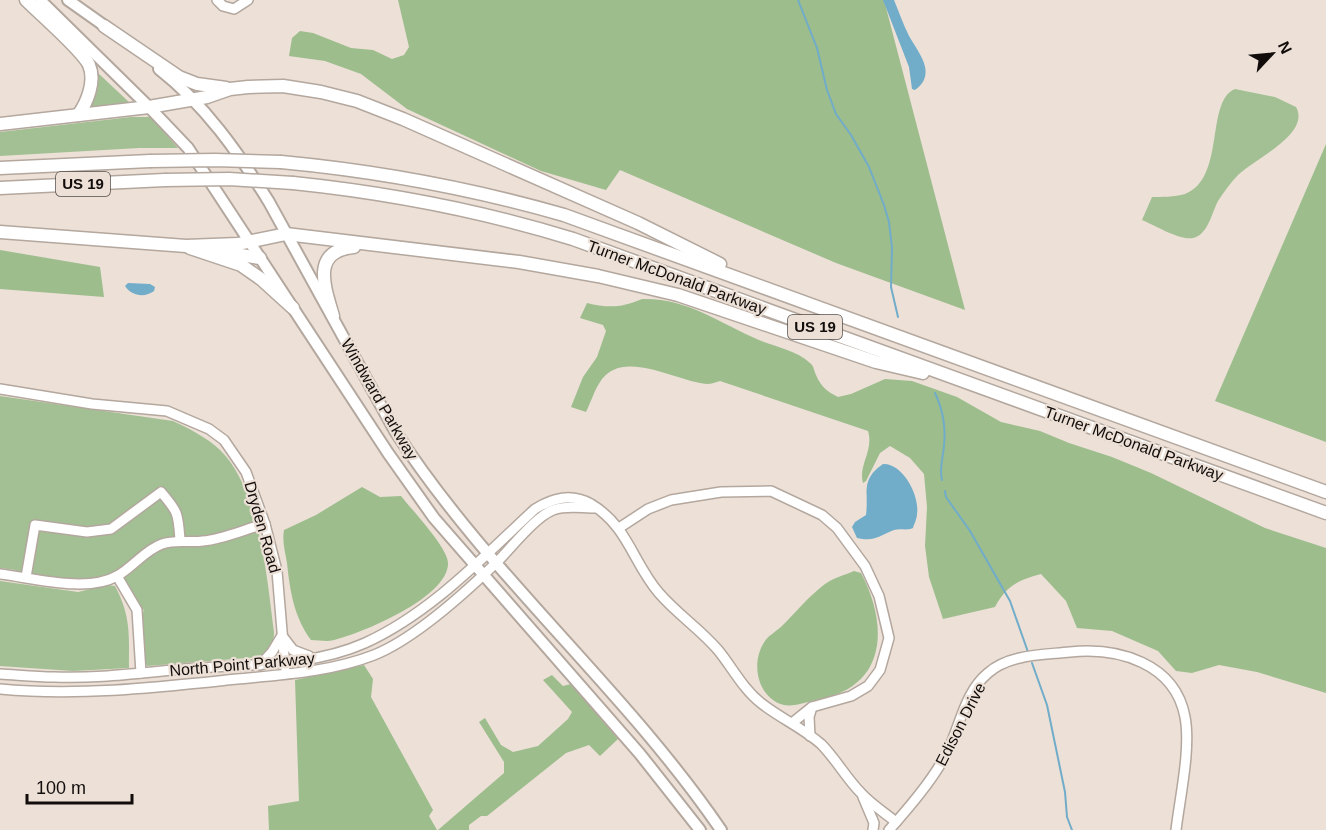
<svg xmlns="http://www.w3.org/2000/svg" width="1326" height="830" font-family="Arial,sans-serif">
<rect width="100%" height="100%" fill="#ece0d7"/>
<g fill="#a2c093">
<path d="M 96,73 L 98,73 L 131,104 L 88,109 Z"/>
<path d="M 1235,89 L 1275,97 L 1296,107 C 1311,134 1254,159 1238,175 C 1230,183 1224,192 1218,201 C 1212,212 1208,235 1193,238 C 1181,241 1154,225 1142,220 L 1152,197 C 1162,197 1174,197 1185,194 C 1226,178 1205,101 1235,89 Z"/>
<path d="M 131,117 L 150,117 L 178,148 L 139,148 L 0,156 L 0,132 Z"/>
<path d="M 0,396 L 173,421 C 190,429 206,437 220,450 C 260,489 267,579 274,632 C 274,646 270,651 258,657 L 147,666 L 143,657 L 139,614 L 144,611 L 141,606 L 136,605 L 123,581 L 114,572 L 96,579 L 74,581 L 19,573 L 15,570 L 0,568 Z"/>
<path d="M 0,581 L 78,592 L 108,585 L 115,586 C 131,616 129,635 129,668 L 73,671 L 0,666 Z"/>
</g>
<g fill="#9dbd8d">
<path d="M 398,0 L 884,0 L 965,310 L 836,263 L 620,170 L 606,190 L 541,171 L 407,109 L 361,74 L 325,61 L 289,56 L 292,38 L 300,31 L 313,33 L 351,48 L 373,50 L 392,59 L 404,55 L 409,47 Z"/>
<path d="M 1326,144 L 1326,442 L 1215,401 Z"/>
<path d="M 0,250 L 100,267 L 104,297 L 0,289 Z"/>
<path d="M 642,299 C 688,298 719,323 759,340 C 776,347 796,350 810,363 C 814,366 814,371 816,375 C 821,387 828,392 838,397 L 851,394 L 885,379 L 912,381 L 957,397 L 1001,422 L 1040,431 L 1069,443 L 1112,457 L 1151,473 L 1265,528 L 1326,548 L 1326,693 L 1257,672 L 1219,665 L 1192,673 L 1176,671 L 1158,651 L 1112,631 L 1077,628 L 1066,601 L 1041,574 C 1018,580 1006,586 995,607 L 943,619 L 929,577 L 925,546 L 927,507 L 924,474 L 910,458 L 890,446 L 880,453 L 866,481 L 863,483 C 858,465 874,451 868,431 L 720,381 C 716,382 711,384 707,384 C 677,382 622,347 600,382 C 594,391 591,402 586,412 L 571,407 L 583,377 L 597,357 L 606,331 L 603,325 L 580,318 L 587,303 C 607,308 622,308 642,299 Z"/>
<path d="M 362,487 L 380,497 L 401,496 C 412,510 448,548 448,563 C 449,597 363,633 334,640 C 327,642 319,640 311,640 C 294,617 290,591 287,563 C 285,551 282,541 284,530 L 316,515 Z"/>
<path d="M 854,571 L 861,573 C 888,624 888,686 820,699 C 811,701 794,707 784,705 C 757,698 750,662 765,641 C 769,635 777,631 782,626 C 796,612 809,596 825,584 C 833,578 845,575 854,571 Z"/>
<path d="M 364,665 L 373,679 L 371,697 L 433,810 L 429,816 L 437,830 L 269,830 L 268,806 L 299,801 L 295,680 Z"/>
<path d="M 552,675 L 563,686 L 571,684 L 618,739 L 600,756 L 589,745 L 566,753 L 487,816 L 481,816 L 469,825 L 469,830 L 438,830 L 504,773 L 504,762 L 479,722 L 485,718 L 501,745 L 513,752 L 538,746 L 568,719 L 572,712 L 543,680 Z"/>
</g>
<g fill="#71acc9">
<path d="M 883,0 L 894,0 C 899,12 903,24 909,36 C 918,52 938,74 915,90 L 912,89 L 909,67 Z"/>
<path d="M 128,283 L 150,284 L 155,287 L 154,291 C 145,298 131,296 125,286 Z"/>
<path d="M 883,464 C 903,463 920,496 917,514 C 917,519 914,524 913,528 C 906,531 901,528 894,530 C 878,536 875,542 857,538 L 852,527 L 855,522 L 866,515 C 869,492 860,480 883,464 Z"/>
</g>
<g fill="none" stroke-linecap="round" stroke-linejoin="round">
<g stroke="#71acc9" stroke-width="2">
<path d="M 798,0 L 817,48 L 827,90 L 836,114 L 851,135 L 869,167 L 884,205 L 889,222 L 892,248 L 891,287 L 898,317"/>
<path d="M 935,393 C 943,410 946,427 944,446 C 943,457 939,469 942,480"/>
<path d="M 945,491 L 946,497 L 970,531 L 1010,601 L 1028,652"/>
<path d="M 1032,663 L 1047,705 L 1065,792 L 1067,817 L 1072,830"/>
</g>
<g stroke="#b3a79e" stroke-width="12">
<g id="minor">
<path d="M 217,0 L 223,6 L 234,9 L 248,0"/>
<path d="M 0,389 L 92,404 L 167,411 L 209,429 L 224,440 L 246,472 L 265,524 L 277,571 L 285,667"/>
<path d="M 619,528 L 648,509 L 671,500 L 721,492 L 771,491 L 822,515 L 837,528 L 865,566 L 879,596 L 889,638 L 880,670 L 868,686 L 851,696 L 812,707 L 792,723"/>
<path d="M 0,574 C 34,578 87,593 117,576 C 133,567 145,550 162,544 C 176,539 189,543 203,541 C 224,539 245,529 265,524"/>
<path d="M 117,576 L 137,610 L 141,673"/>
<path d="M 26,577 L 35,525 L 87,532 L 111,529 L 161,492 C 179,513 178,514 180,540"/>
<path d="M 283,637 L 293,650 L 309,656"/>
<path d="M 260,665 L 272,652 L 281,637"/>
<path d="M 0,674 C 18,675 36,677 54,677 C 102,679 152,671 199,668 C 255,664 313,666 365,643 C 431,613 483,557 535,509 C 553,498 571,493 591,504 C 628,526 633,563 659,593 C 677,614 700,629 718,650 C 732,667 743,689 761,703 C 780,718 803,728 821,744 C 836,759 846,778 861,793 C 871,804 885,813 896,822"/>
<path d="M 0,689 C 76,696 151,688 227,680 C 276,675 328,673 374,655 C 414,639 465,593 497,562 C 511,548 535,517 553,510 C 566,505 581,508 594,508"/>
<path d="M 810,736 L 809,717 L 812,707"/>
<path d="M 863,797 L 874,823 L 873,830"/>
<path d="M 889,830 C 907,810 926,788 940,765 C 959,737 961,695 988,673 C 1009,654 1043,655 1070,652 C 1118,647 1175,663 1185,717 C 1191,748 1180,797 1176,830"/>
</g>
</g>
<g stroke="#b3a79e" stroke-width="14">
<g id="major">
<path d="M 40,0 L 149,107 L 188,148 L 388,453 L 434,518 L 640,754 L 700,830"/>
<path d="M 68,0 L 109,29"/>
<path d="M 159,69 C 205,105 238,152 269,202 L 395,431 C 489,576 624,688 721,830"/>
</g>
</g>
<g stroke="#b3a79e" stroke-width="15">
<g id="highway">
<path d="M 26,0 C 40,14 83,51 89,65 C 96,81 87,103 78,115"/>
<path d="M 104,26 L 179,77 L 197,84 L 226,88"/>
<path d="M 0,124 L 149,107 L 207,97 L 230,89 L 248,87 L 283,86 L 321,92 L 357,101 L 403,119 L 638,223 L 720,264"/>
<path d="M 281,162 C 377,171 470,188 564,215 L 1326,492"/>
<path d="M 0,168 L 150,161"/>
<path d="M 293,183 C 390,193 479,210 573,239 L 1326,513"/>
<path d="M 0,188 L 165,180"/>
<path d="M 0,232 L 186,246 L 238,244 L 286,234 L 519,262 L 598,276 L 678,295 L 876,362 L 923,373"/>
<path d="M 190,248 L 241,265 L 261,279 L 293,308"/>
<path d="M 220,249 L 228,253 L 260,258"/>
<path d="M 333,316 C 325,288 310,251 354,247"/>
</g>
</g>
<use href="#minor" stroke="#fff" stroke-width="9"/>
<use href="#major" stroke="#fff" stroke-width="10"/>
<use href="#highway" stroke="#fff" stroke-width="12"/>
<g stroke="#b3a79e" stroke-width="15" stroke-linecap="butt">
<g id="highway-bridge">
<path d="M 150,161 L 215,160 L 281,162"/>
<path d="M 165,180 L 229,179 L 293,183"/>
</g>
</g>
<use href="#highway-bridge" stroke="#fff" stroke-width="12"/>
</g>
<g text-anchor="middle" stroke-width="4.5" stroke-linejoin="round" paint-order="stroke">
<g fill="#ece0d7" stroke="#534c48" stroke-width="1.5">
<rect x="56" y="172" width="54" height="24" rx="4.5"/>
<rect x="788" y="315" width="54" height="24" rx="4.5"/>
</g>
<g font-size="15" font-weight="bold" fill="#120d0b">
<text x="83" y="189">US 19</text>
<text x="815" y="332">US 19</text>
</g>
<g font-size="16" fill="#120d0b" stroke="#ece0d7">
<text transform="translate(677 277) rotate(20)" y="6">Turner McDonald Parkway</text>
<text transform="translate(380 399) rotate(60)" y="6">Windward Parkway</text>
<text transform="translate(1134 443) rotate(20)" y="6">Turner McDonald Parkway</text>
<text transform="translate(263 527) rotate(74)" y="6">Dryden Road</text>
<text transform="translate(242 664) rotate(-5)" y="6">North Point Parkway</text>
<text transform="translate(960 724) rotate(-63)" y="6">Edison Drive</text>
</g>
</g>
<g transform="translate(1272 54) rotate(64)" stroke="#ece0d7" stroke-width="4.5" paint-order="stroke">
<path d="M0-4.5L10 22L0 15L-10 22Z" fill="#120d0b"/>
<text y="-9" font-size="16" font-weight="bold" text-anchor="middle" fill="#120d0b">N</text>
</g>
<path d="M27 794v9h105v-9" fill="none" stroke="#120d0b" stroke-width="3"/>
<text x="36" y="794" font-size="18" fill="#120d0b" stroke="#ece0d7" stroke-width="4.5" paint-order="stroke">100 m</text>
</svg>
